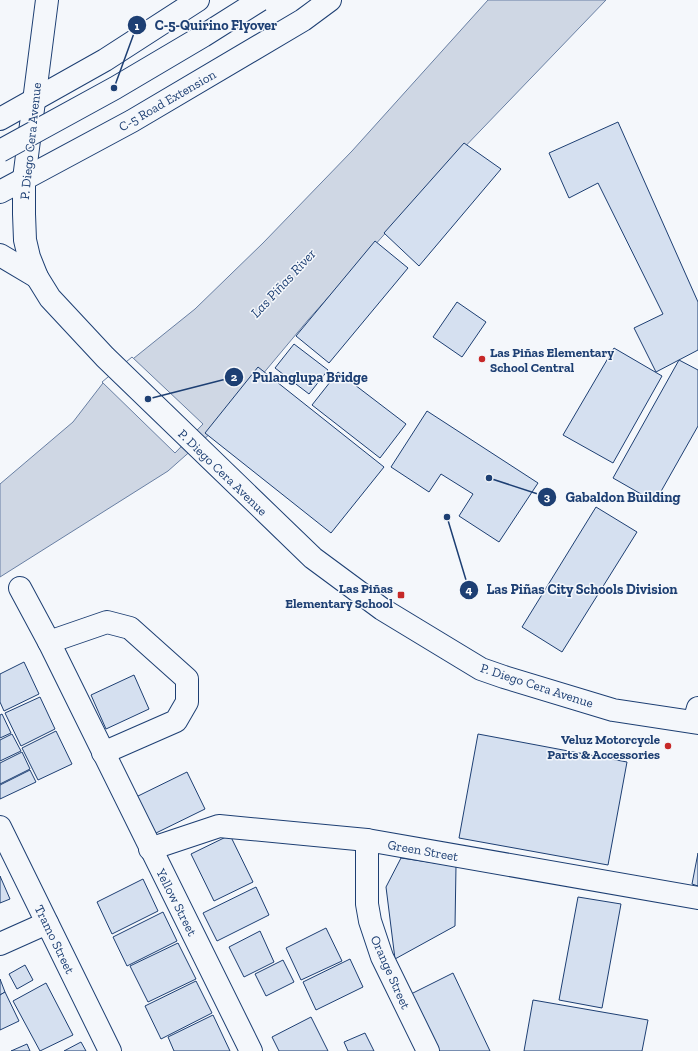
<svg xmlns="http://www.w3.org/2000/svg" width="698" height="1051" font-family="'Zilla Slab',serif">
<rect width="100%" height="100%" fill="#f4f7fb"/>
<path fill="#cfd7e4" stroke="#687fa3" d="M 488,0 L 606,0 L 431,182 L 308,320 L 221,424 L 168,471 L 0,577 L 0,484 L 73,422 L 103,383 L 195,309 L 263,243 L 352,151 Z"/>
<path fill="#f4f7fb" stroke="#687fa3" d="M 132,357 L 203,424 L 175,453 L 102,382 Z"/>
<g fill="#d5e0f0" stroke="#1d3f73">
<path d="M 618,122 L 698,302 L 698,350 L 656,372 L 634,328 L 663,314 L 598,183 L 569,198 L 549,153 Z"/>
<path d="M 464,143 L 501,169 L 419,266 L 384,233 Z"/>
<path d="M 375,241 L 408,268 L 329,363 L 296,336 Z"/>
<path d="M 457,302 L 486,322 L 462,357 L 433,337 Z"/>
<path d="M 294,344 L 328,370 L 309,394 L 275,368 Z"/>
<path d="M 614,348 L 662,376 L 613,463 L 563,435 Z"/>
<path d="M 679,360 L 698,370 L 698,426 L 655,502 L 613,478 Z"/>
<path d="M 258,367 L 384,467 L 331,533 L 205,433 Z"/>
<path d="M 338,372 L 406,424 L 380,458 L 312,405 Z"/>
<path d="M 427,411 L 538,483 L 499,542 L 459,516 L 473,494 L 441,474 L 429,492 L 391,467 Z"/>
<path d="M 596,507 L 637,532 L 562,652 L 522,627 Z"/>
<path d="M 24,662 L 39,694 L 4,711 L 0,702 L 0,674 Z"/>
<path d="M 134,675 L 149,709 L 106,729 L 91,695 Z"/>
<path d="M 40,697 L 55,729 L 21,746 L 5,713 Z"/>
<path d="M 2,714 L 11,733 L 0,738 L 0,715 Z"/>
<path d="M 56,731 L 72,764 L 38,780 L 22,748 Z"/>
<path d="M 12,734 L 21,751 L 0,761 L 0,740 Z"/>
<path d="M 478,734 L 627,762 L 608,865 L 459,838 Z"/>
<path d="M 22,752 L 30,769 L 0,784 L 0,763 Z"/>
<path d="M 30,770 L 36,782 L 0,799 L 0,785 Z"/>
<path d="M 187,772 L 205,809 L 154,834 L 136,797 Z"/>
<path d="M 230,835 L 253,882 L 214,901 L 191,854 Z"/>
<path d="M 698,853 L 698,886 L 692,884 Z"/>
<path d="M 401,858 L 456,866 L 455,926 L 395,959 L 386,887 Z"/>
<path d="M 0,876 L 10,899 L 0,903 Z"/>
<path d="M 143,879 L 158,911 L 112,934 L 97,902 Z"/>
<path d="M 256,887 L 269,915 L 217,941 L 203,913 Z"/>
<path d="M 578,897 L 621,904 L 602,1008 L 559,1000 Z"/>
<path d="M 163,912 L 177,941 L 127,966 L 113,937 Z"/>
<path d="M 326,928 L 342,961 L 301,980 L 286,948 Z"/>
<path d="M 260,931 L 274,962 L 244,977 L 229,947 Z"/>
<path d="M 178,943 L 196,979 L 148,1002 L 130,966 Z"/>
<path d="M 350,959 L 363,987 L 316,1010 L 303,982 Z"/>
<path d="M 283,960 L 294,982 L 266,996 L 255,974 Z"/>
<path d="M 25,965 L 33,980 L 17,989 L 9,974 Z"/>
<path d="M 453,973 L 490,1051 L 434,1051 L 407,996 Z"/>
<path d="M 0,979 L 5,992 L 0,995 Z"/>
<path d="M 196,981 L 212,1013 L 161,1039 L 145,1006 Z"/>
<path d="M 46,983 L 73,1035 L 40,1051 L 13,1001 Z"/>
<path d="M 5,992 L 19,1021 L 0,1030 L 0,995 Z"/>
<path d="M 533,1000 L 648,1020 L 642,1051 L 524,1051 Z"/>
<path d="M 213,1015 L 230,1051 L 174,1051 L 168,1037 Z"/>
<path d="M 311,1017 L 328,1051 L 279,1051 L 272,1037 Z"/>
<path d="M 365,1033 L 374,1051 L 348,1051 L 344,1042 Z"/>
<path d="M 81,1042 L 86,1051 L 64,1051 Z"/>
<path d="M 27,1044 L 30,1051 L 11,1051 Z"/>
</g>
<g fill="none" stroke-linecap="round" stroke-linejoin="round">
<g stroke="#1d3f73" stroke-width="24">
<g id="minor">
<path d="M 20,588 L 49,642 L 251,1051"/>
<path d="M 49,642 L 107,622 L 130,628 L 187,679 L 187,702 L 176,721 L 103,753"/>
<path d="M 694,722 L 698,708"/>
<path d="M 0,827 L 110,1051"/>
<path d="M 367,840 L 367,904 L 370,921 L 382,957 L 428,1051"/>
<path d="M 150,849 L 219,826 L 367,840 L 698,898"/>
<path d="M 0,944 L 47,923"/>
</g>
</g>
<g stroke="#1d3f73" stroke-width="24">
<g id="major">
<path d="M 47,0 L 24,179 L 24,214 L 25,240 L 29,257 L 37,277 L 50,298 L 105,357 L 313,558 L 382,609 L 481,669 L 504,677 L 613,710 L 698,723"/>
<path d="M 0,119 L 105,60 L 198,0"/>
<path d="M 0,192 L 132,121 L 303,20 L 330,0"/>
<path d="M 0,255 L 37,277"/>
</g>
</g>
<use href="#minor" stroke="#f4f7fb" stroke-width="22"/>
<use href="#major" stroke="#f4f7fb" stroke-width="22"/>
<g stroke="#1d3f73" stroke-width="24" stroke-linecap="butt">
<path id="major-bridge" d="M 0,151 L 115,88 L 203,36 L 260,0"/>
</g>
<use href="#major-bridge" stroke="#f4f7fb" stroke-width="22"/>
</g>
<g fill="#c62828" stroke="#f4f7fb" stroke-width="1.5">
<circle cx="482" cy="359" r="4"/>
<rect x="397" y="591" width="8" height="8" rx="2"/>
<circle cx="668" cy="746" r="4"/>
</g>
<g text-anchor="middle" stroke-width="3" stroke-linejoin="round" paint-order="stroke">
<g font-size="13" fill="#1d3f73" stroke="#f4f7fb">
<text transform="translate(167 100) rotate(-30)" y="5">C-5 Road Extension</text>
<text transform="translate(30 141) rotate(-84)" y="5">P. Diego Cera Avenue</text>
<text transform="translate(223 472) rotate(44)" y="5">P. Diego Cera Avenue</text>
<text transform="translate(537 685) rotate(18)" y="5">P. Diego Cera Avenue</text>
<text transform="translate(423 850) rotate(10)" y="5">Green Street</text>
<text transform="translate(177 902) rotate(63)" y="5">Yellow Street</text>
<text transform="translate(55 939) rotate(64)" y="5">Tramo Street</text>
<text transform="translate(391 972) rotate(66)" y="5">Orange Street</text>
</g>
<g font-size="13" font-weight="bold" fill="#1d3f73" stroke="#f4f7fb" text-anchor="end">
<text x="490" y="357" text-anchor="start">Las Piñas Elementary<tspan x="490" dy="15">School Central</tspan></text>
<text x="393" y="593">Las Piñas<tspan x="393" dy="15">Elementary School</tspan></text>
<text x="660" y="744">Veluz Motorcycle<tspan x="660" dy="15">Parts &amp; Accessories</tspan></text>
</g>
<g font-size="14" font-style="italic" fill="#1d3f73" stroke="#f4f7fb">
<text transform="translate(283 283) rotate(-47)" y="5">Las Piñas River</text>
</g>
</g>
<path fill="none" stroke="#1d3f73" stroke-width="1.5" d="M114 88L137 25M148 399L234 377M489 478L547 497M447 517L469 590"/>
<g fill="#1d3f73" stroke="#f4f7fb" stroke-width="1.5">
<circle cx="114" cy="88" r="4"/>
<circle cx="148" cy="399" r="4"/>
<circle cx="489" cy="478" r="4"/>
<circle cx="447" cy="517" r="4"/>
<circle cx="137" cy="25" r="10"/>
<circle cx="234" cy="377" r="10"/>
<circle cx="547" cy="497" r="10"/>
<circle cx="469" cy="590" r="10"/>
</g>
<g font-size="12" text-anchor="middle" font-weight="bold" fill="#fff">
<text x="137" y="30">1</text>
<text x="234" y="381">2</text>
<text x="547" y="501">3</text>
<text x="469" y="594">4</text>
</g>
<g font-size="14" text-anchor="middle" font-weight="bold" fill="#1d3f73" stroke="#f4f7fb" stroke-width="3" stroke-linejoin="round" paint-order="stroke">
<text x="216" y="30">C-5-Quirino Flyover</text>
<text x="310" y="382">Pulanglupa Bridge</text>
<text x="623" y="502">Gabaldon Building</text>
<text x="582" y="594">Las Piñas City Schools Division</text>
</g>
</svg>
